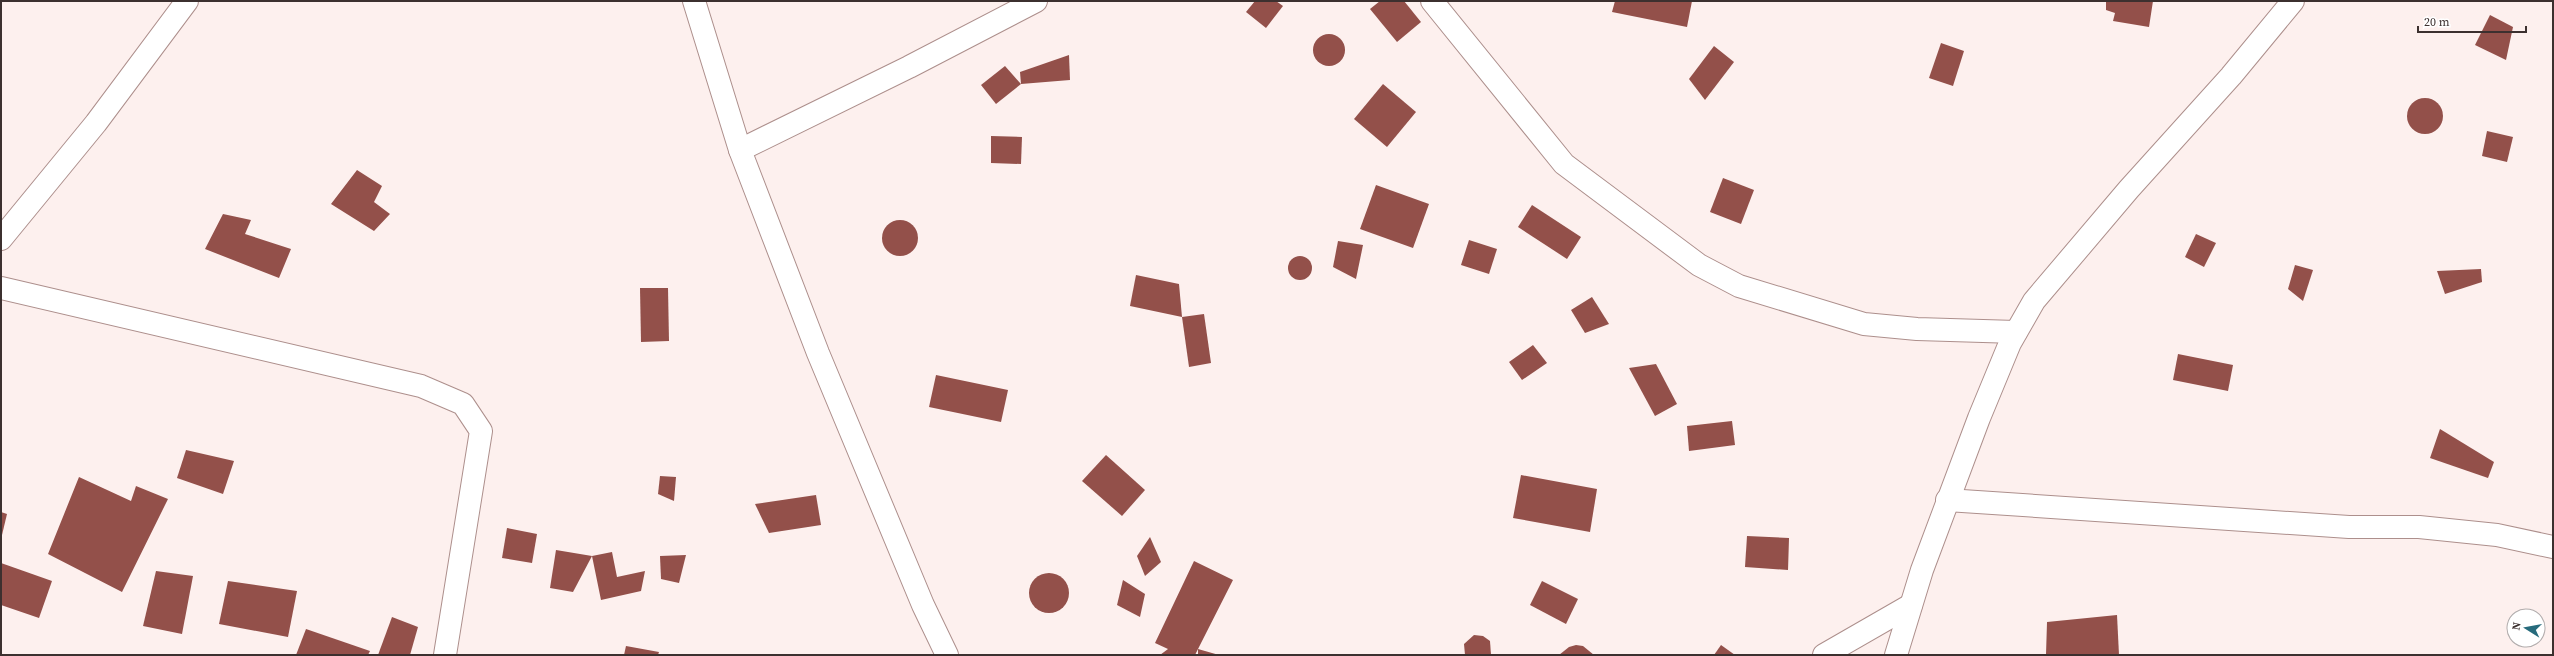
<svg xmlns="http://www.w3.org/2000/svg" width="2554" height="656" font-family="'Source Serif 4',serif">
<rect width="100%" height="100%" fill="#fdf0ee"/>
<g fill="#93504a">
<path d="M 1255,1 L 1276,1 L 1283,6 L 1266,28 L 1246,12 Z"/>
<path d="M 1380,1 L 1404,1 L 1421,22 L 1397,42 L 1370,9 Z"/>
<path d="M 1615,1 L 1692,1 L 1687,27 L 1612,12 Z"/>
<path d="M 2106,1 L 2153,1 L 2149,27 L 2113,21 L 2115,13 L 2106,10 Z"/>
<path d="M 2490,15 L 2513,27 L 2506,60 L 2475,45 Z"/>
<circle cx="1329" cy="50" r="16"/>
<path d="M 1941,43 L 1964,51 L 1953,86 L 1929,78 Z"/>
<path d="M 1714,46 L 1734,62 L 1705,100 L 1689,79 Z"/>
<path d="M 1069,55 L 1070,80 L 1021,84 L 1020,72 Z"/>
<path d="M 1005,66 L 1021,84 L 996,104 L 981,85 Z"/>
<path d="M 1383,84 L 1416,112 L 1387,147 L 1354,119 Z"/>
<circle cx="2425" cy="116" r="18"/>
<path d="M 2487,131 L 2513,137 L 2507,162 L 2482,156 Z"/>
<path d="M 991,136 L 1022,137 L 1021,164 L 991,163 Z"/>
<path d="M 357,170 L 382,186 L 374,202 L 390,214 L 374,231 L 331,204 Z"/>
<path d="M 1723,178 L 1754,190 L 1741,224 L 1710,212 Z"/>
<path d="M 1376,185 L 1429,204 L 1413,248 L 1360,229 Z"/>
<path d="M 1532,205 L 1581,237 L 1567,259 L 1518,227 Z"/>
<path d="M 223,214 L 251,220 L 245,234 L 291,249 L 279,278 L 205,249 Z"/>
<circle cx="900" cy="238" r="18"/>
<path d="M 2196,234 L 2216,243 L 2204,267 L 2185,257 Z"/>
<path d="M 1469,240 L 1497,249 L 1489,274 L 1461,265 Z"/>
<path d="M 1338,241 L 1363,245 L 1356,279 L 1333,267 Z"/>
<circle cx="1300" cy="268" r="12"/>
<path d="M 2295,265 L 2313,270 L 2303,301 L 2288,289 Z"/>
<path d="M 2481,269 L 2482,282 L 2445,294 L 2437,271 Z"/>
<path d="M 1136,275 L 1179,284 L 1182,317 L 1130,306 Z"/>
<path d="M 640,288 L 668,288 L 669,341 L 641,342 Z"/>
<path d="M 1592,297 L 1609,324 L 1585,333 L 1571,310 Z"/>
<path d="M 1204,314 L 1211,363 L 1189,367 L 1182,317 Z"/>
<path d="M 1533,345 L 1547,363 L 1522,380 L 1509,362 Z"/>
<path d="M 2178,354 L 2233,365 L 2228,391 L 2173,380 Z"/>
<path d="M 1656,364 L 1677,404 L 1655,416 L 1629,368 Z"/>
<path d="M 936,375 L 1008,390 L 1001,422 L 929,407 Z"/>
<path d="M 1732,421 L 1735,445 L 1689,451 L 1687,426 Z"/>
<path d="M 2440,429 L 2494,462 L 2488,478 L 2430,458 Z"/>
<path d="M 186,450 L 234,461 L 223,494 L 177,478 Z"/>
<path d="M 1106,455 L 1145,490 L 1122,516 L 1082,481 Z"/>
<path d="M 1521,475 L 1597,489 L 1590,532 L 1513,518 Z"/>
<path d="M 660,476 L 676,477 L 674,501 L 658,494 Z"/>
<path d="M 79,477 L 131,501 L 136,486 L 168,499 L 122,592 L 48,554 Z"/>
<path d="M 816,495 L 821,525 L 769,533 L 755,504 Z"/>
<path d="M 1,512 L 7,514 L 2,535 L 1,535 Z"/>
<path d="M 507,528 L 537,534 L 532,563 L 502,558 Z"/>
<path d="M 1747,536 L 1789,538 L 1788,570 L 1745,567 Z"/>
<path d="M 1150,537 L 1161,562 L 1145,576 L 1137,556 Z"/>
<path d="M 556,550 L 592,556 L 573,592 L 550,588 Z"/>
<path d="M 612,552 L 617,577 L 645,571 L 641,591 L 601,600 L 592,556 Z"/>
<path d="M 686,555 L 679,583 L 661,579 L 660,556 Z"/>
<path d="M 1194,561 L 1233,580 L 1198,649 L 1219,655 L 1198,655 L 1198,649 L 1195,655 L 1160,655 L 1168,649 L 1155,643 Z"/>
<path d="M 1,563 L 52,581 L 39,618 L 1,605 Z"/>
<path d="M 156,571 L 193,576 L 182,634 L 143,626 Z"/>
<circle cx="1049" cy="593" r="20"/>
<path d="M 1123,580 L 1145,594 L 1140,617 L 1117,605 Z"/>
<path d="M 228,581 L 297,591 L 288,637 L 219,624 Z"/>
<path d="M 1542,581 L 1578,599 L 1566,624 L 1530,605 Z"/>
<path d="M 2117,615 L 2119,655 L 2046,655 L 2047,622 Z"/>
<path d="M 392,617 L 418,627 L 410,655 L 378,655 Z"/>
<path d="M 306,629 L 370,651 L 368,655 L 296,655 Z"/>
<path d="M 1474,635 L 1483,636 L 1490,641 L 1491,655 L 1465,655 L 1464,644 Z"/>
<path d="M 1576,645 L 1583,646 L 1594,655 L 1559,655 L 1569,647 Z"/>
<path d="M 1721,645 L 1735,655 L 1714,655 Z"/>
<path d="M 626,646 L 659,652 L 658,655 L 624,655 Z"/>
</g>
<g fill="none" stroke-linecap="round" stroke-linejoin="round">
<g stroke="#ad8f8c" stroke-width="24">
<g id="minor">
<path d="M 694,1 L 740,150 L 818,353 L 923,605 L 947,655"/>
<path d="M 1432,1 L 1564,164 L 1699,265 L 1739,286 L 1864,324 L 1917,329 L 2016,332"/>
<path d="M 740,150 L 909,67 L 1036,1"/>
<path d="M 1,239 L 96,123 L 187,1"/>
<path d="M 1,288 L 421,386 L 463,404 L 481,431 L 445,655"/>
<path d="M 1947,500 L 2349,527 L 2419,527 L 2497,535 L 2553,547"/>
<path d="M 1824,655 L 1911,605"/>
<path d="M 1896,655 L 1922,570 L 1979,418 L 2010,343 L 2034,301 L 2129,189 L 2231,76 L 2293,1"/>
</g>
</g>
<use href="#minor" stroke="#fff" stroke-width="22"/>
</g>
<rect width="2554" height="656" fill="none" stroke="#3c302f" stroke-width="4"/>
<g transform="translate(2526 628) rotate(281)"><circle r="19" fill="#ffffff" stroke="#b1acac"/>
<path d="M0-3L7 15L0 10L-7 15Z" fill="#276b7c"/>
<text y="-6" font-size="11" font-weight="bold" text-anchor="middle" fill="#3c302f">N</text>
</g>
<path d="M2418 26v6h108v-6" fill="none" stroke="#3c302f" stroke-width="2"/>
<text x="2424" y="26" font-size="12" fill="#3c302f" stroke="#ffffff" stroke-width="3" paint-order="stroke">20 m</text>
</svg>
